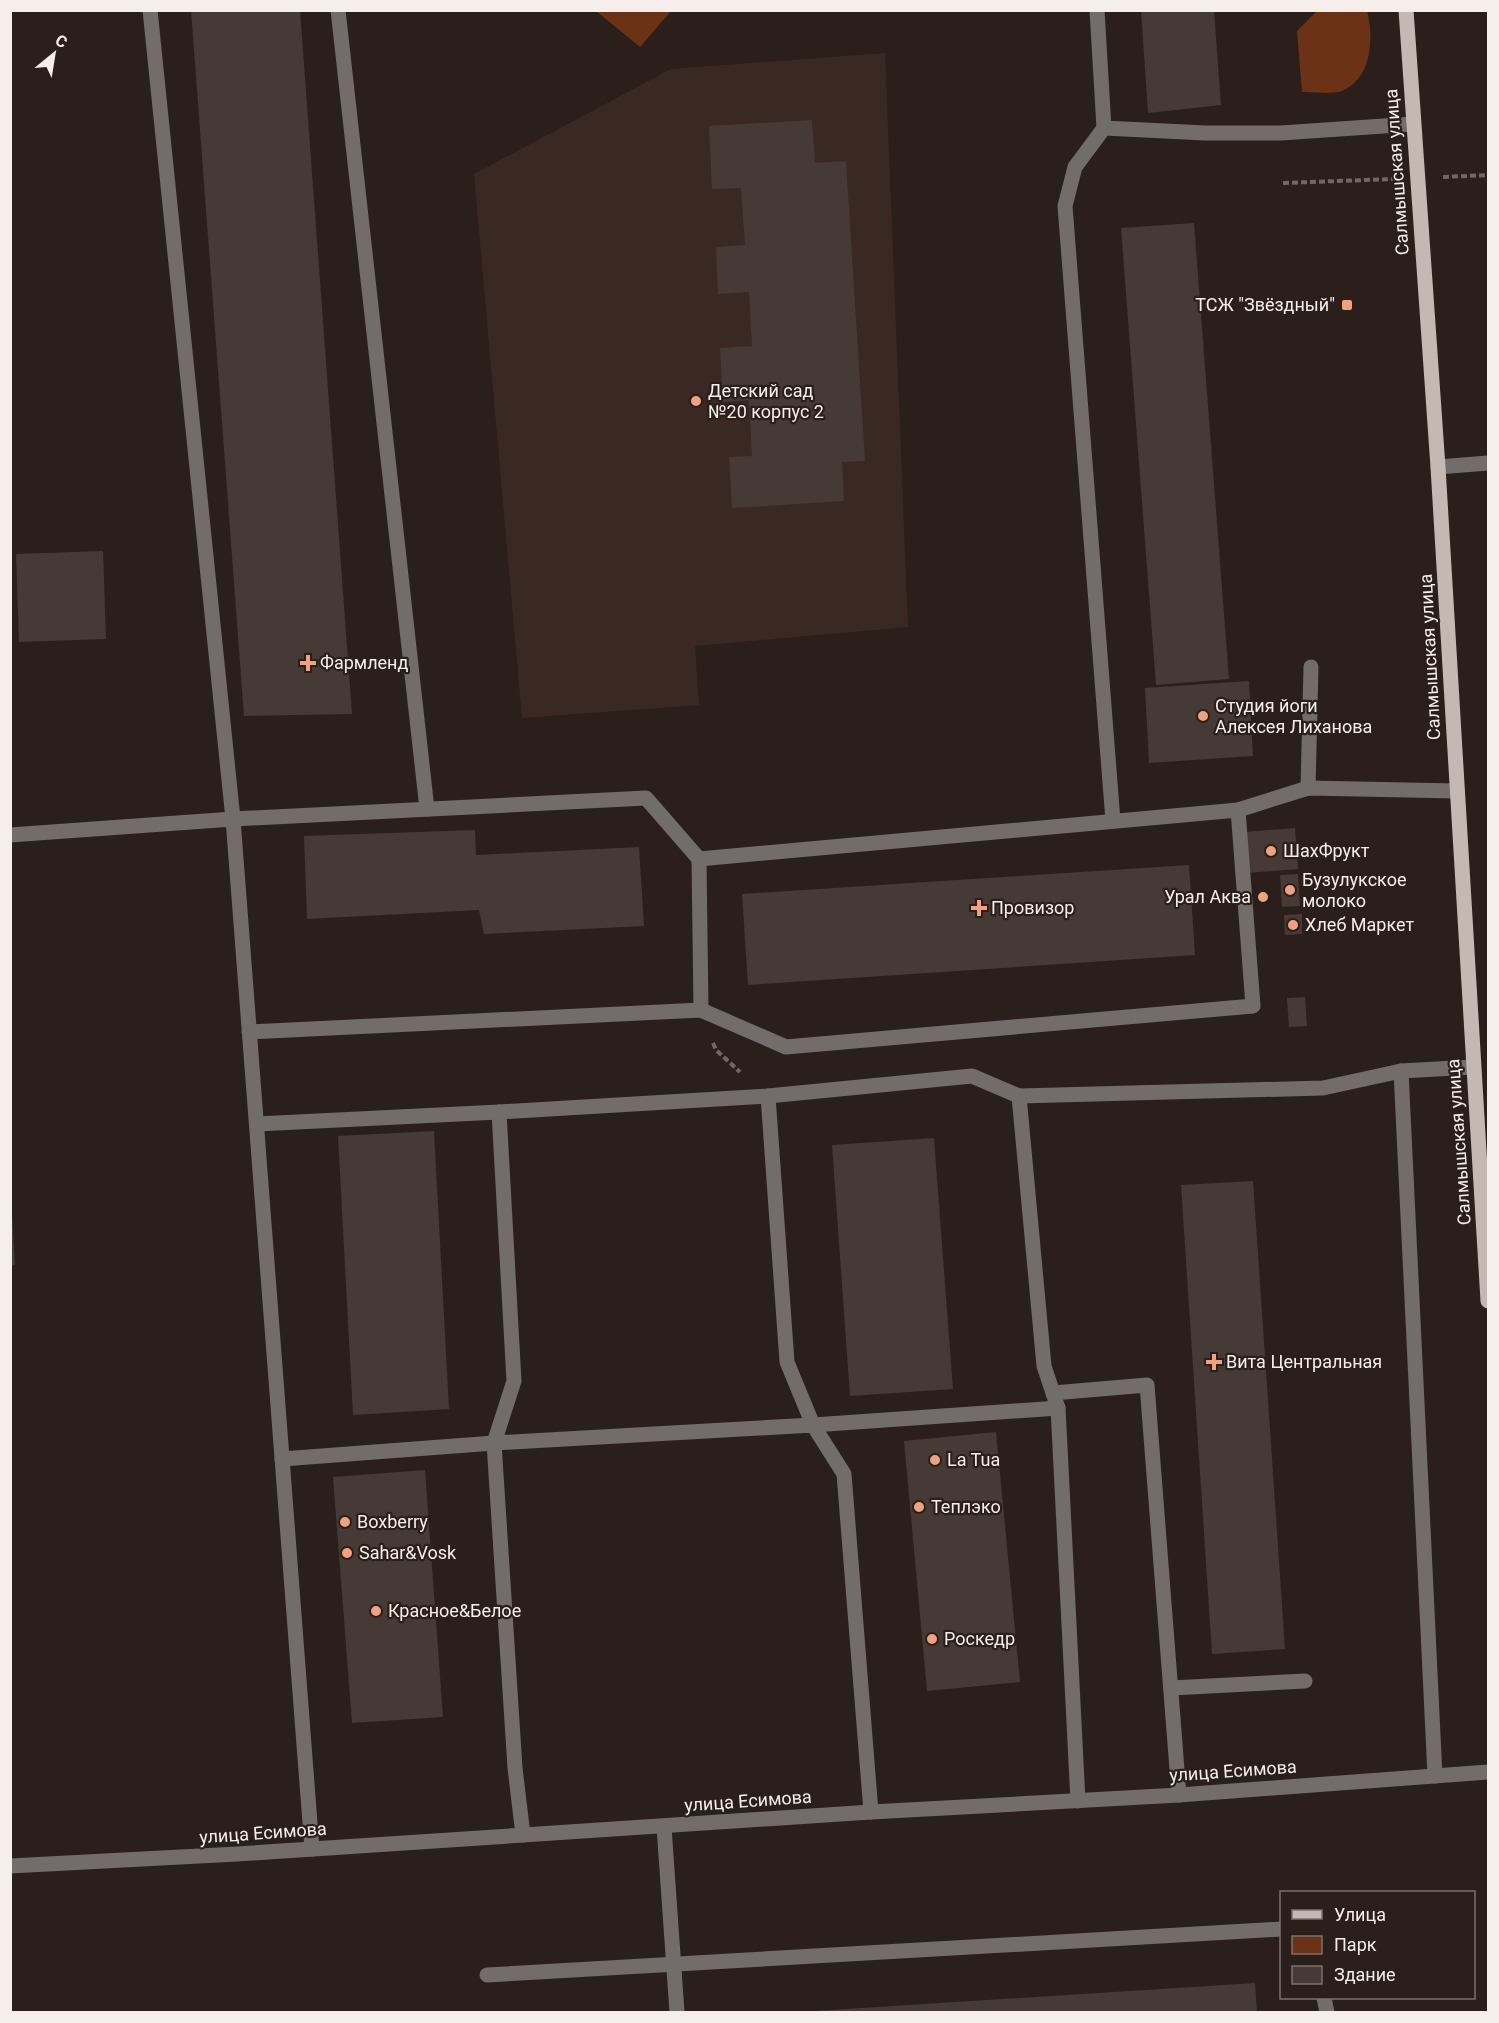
<svg xmlns="http://www.w3.org/2000/svg" width="1499" height="2023" font-family="Roboto,sans-serif">
<rect width="100%" height="100%" fill="#2a1f1b"/>
<path fill="#392922" d="M 885,53 L 908,627 L 695,646 L 699,705 L 522,718 L 474,174 L 671,69 Z"/>
<g fill="#6c3215">
<path d="M 1318,10 L 1367,11 C 1374,37 1372,77 1344,90 C 1335,95 1312,92 1302,92 L 1297,31 Z"/>
<path d="M 596,11 L 671,11 L 640,47 Z"/>
</g>
<g fill="#453a35">
<path d="M 191,10 L 300,10 L 352,714 L 244,716 Z"/>
<path d="M 1141,10 L 1214,10 L 1221,105 L 1148,113 Z"/>
<path d="M 812,120 L 815,163 L 846,161 L 865,461 L 842,462 L 844,501 L 732,508 L 729,457 L 752,456 L 749,400 L 723,402 L 720,348 L 752,346 L 749,292 L 718,294 L 716,247 L 745,245 L 741,188 L 712,189 L 709,126 Z"/>
<path d="M 1194,223 L 1229,679 L 1156,685 L 1121,228 Z"/>
<path d="M 103,551 L 106,639 L 19,642 L 16,554 Z"/>
<path d="M 1249,681 L 1253,756 L 1149,763 L 1145,688 Z"/>
<path d="M 1295,828 L 1298,869 L 1247,873 L 1244,832 Z"/>
<path d="M 475,830 L 476,855 L 639,847 L 644,926 L 484,934 L 479,910 L 307,919 L 304,836 Z"/>
<path d="M 1189,865 L 1195,955 L 748,985 L 742,894 Z"/>
<path d="M 1298,874 L 1300,906 L 1282,907 L 1280,875 Z"/>
<circle cx="1263" cy="897" r="6"/>
<path d="M 1302,914 L 1302,934 L 1285,935 L 1284,915 Z"/>
<path d="M 1305,997 L 1307,1026 L 1289,1027 L 1287,998 Z"/>
<path d="M 434,1131 L 449,1409 L 353,1415 L 338,1136 Z"/>
<path d="M 934,1138 L 953,1389 L 850,1396 L 832,1145 Z"/>
<path d="M 1253,1181 L 1285,1649 L 1212,1654 L 1181,1185 Z"/>
<path d="M 10,1212 L 12,1212 L 15,1265 L 10,1266 Z"/>
<path d="M 996,1432 L 1020,1682 L 927,1691 L 904,1441 Z"/>
<path d="M 425,1470 L 443,1717 L 352,1723 L 333,1477 Z"/>
<path d="M 1255,1983 L 1257,2012 L 815,2012 L 815,2011 Z"/>
</g>
<g fill="none" stroke-linecap="round" stroke-linejoin="round">
<g stroke="#716864" stroke-width="4" stroke-dasharray="6 3" stroke-linecap="butt">
<path d="M 1443,177 L 1488,175"/>
<path d="M 1283,183 L 1393,179"/>
<path d="M 713,1043 L 716,1050 L 740,1072"/>
</g>
<g stroke="#726c6a" stroke-width="15">
<path d="M 150,10 L 233,819 L 646,798 L 699,859 L 1238,810 L 1308,788 L 1457,791"/>
<path d="M 338,10 L 427,809"/>
<path d="M 1097,10 L 1104,128 L 1205,133 L 1281,133 L 1413,124"/>
<path d="M 1104,128 L 1075,167 L 1065,206 L 1113,821"/>
<path d="M 1438,467 L 1488,463"/>
<path d="M 1308,788 L 1311,667"/>
<path d="M 10,835 L 233,819 L 312,1849"/>
<path d="M 701,1010 L 786,1047 L 1253,1006 L 1238,810"/>
<path d="M 249,1032 L 701,1010 L 699,859"/>
<path d="M 1401,1071 L 1435,1776"/>
<path d="M 768,1096 L 787,1362 L 813,1425 L 1058,1408"/>
<path d="M 1019,1096 L 1323,1088 L 1401,1071 L 1473,1067"/>
<path d="M 499,1112 L 514,1381 L 494,1443 L 515,1768 L 523,1835"/>
<path d="M 257,1124 L 499,1112 L 768,1096 L 972,1076 L 1019,1096 L 1044,1366 L 1058,1408 L 1078,1801"/>
<path d="M 1053,1393 L 1147,1385 L 1179,1795"/>
<path d="M 282,1459 L 494,1443 L 813,1425 L 844,1474 L 871,1812"/>
<path d="M 1171,1688 L 1305,1681"/>
<path d="M 664,1827 L 677,2012"/>
<path d="M 10,1866 L 237,1854 L 871,1812 L 1179,1795 L 1488,1772"/>
<path d="M 487,1975 L 1282,1929"/>
<path d="M 1324,1998 L 1327,2012"/>
</g>
<path stroke="#c4b8b3" stroke-width="15" d="M 1406,10 L 1438,467 L 1488,1301"/>
</g>
<g fill="#f1a17d" stroke="#2a1f1b" stroke-width="2">
<rect x="1341" y="299" width="12" height="12" rx="3"/>
<circle cx="696" cy="401" r="6"/>
<path d="M305 654h6v6h6v6h-6v6h-6v-6h-6v-6h6z"/>
<circle cx="1203" cy="716" r="6"/>
<circle cx="1271" cy="851" r="6"/>
<circle cx="1290" cy="890" r="6"/>
<circle cx="1263" cy="897" r="6"/>
<path d="M976 899h6v6h6v6h-6v6h-6v-6h-6v-6h6z"/>
<circle cx="1293" cy="925" r="6"/>
<path d="M1211 1353h6v6h6v6h-6v6h-6v-6h-6v-6h6z"/>
<circle cx="935" cy="1460" r="6"/>
<circle cx="919" cy="1507" r="6"/>
<circle cx="345" cy="1522" r="6"/>
<circle cx="347" cy="1553" r="6"/>
<circle cx="376" cy="1611" r="6"/>
<circle cx="932" cy="1639" r="6"/>
</g>
<g text-anchor="middle" stroke-width="4.5" stroke-linejoin="round" paint-order="stroke">
<g font-size="18" fill="#f5eeea" stroke="#2a1f1b">
<text transform="translate(1397 172) rotate(-94)" y="6">Салмышская улица</text>
<text transform="translate(1430 657) rotate(-93)" y="6">Салмышская улица</text>
<text transform="translate(1459 1142) rotate(-94)" y="6">Салмышская улица</text>
<text transform="translate(1233 1771) rotate(-4)" y="6">улица Есимова</text>
<text transform="translate(748 1801) rotate(-4)" y="6">улица Есимова</text>
<text transform="translate(263 1833) rotate(-4)" y="6">улица Есимова</text>
</g>
<g font-size="18" fill="#f5eeea" stroke="#2a1f1b" text-anchor="start">
<text x="1335" y="311" text-anchor="end">ТСЖ "Звёздный"</text>
<text x="708" y="397">Детский сад<tspan x="708" dy="21">№20 корпус 2</tspan></text>
<text x="320" y="669">Фармленд</text>
<text x="1215" y="712">Студия йоги<tspan x="1215" dy="21">Алексея Лиханова</tspan></text>
<text x="1283" y="857">ШахФрукт</text>
<text x="1302" y="886">Бузулукское<tspan x="1302" dy="21">молоко</tspan></text>
<text x="1251" y="903" text-anchor="end">Урал Аква</text>
<text x="991" y="914">Провизор</text>
<text x="1305" y="931">Хлеб Маркет</text>
<text x="1226" y="1368">Вита Центральная</text>
<text x="947" y="1466">La Tua</text>
<text x="931" y="1513">Теплэко</text>
<text x="357" y="1528">Boxberry</text>
<text x="359" y="1559">Sahar&amp;Vosk</text>
<text x="388" y="1617">Красное&amp;Белое</text>
<text x="944" y="1645">Роскедр</text>
</g>
</g>
<rect width="1499" height="2023" fill="none" stroke="#f5eeea" stroke-width="24"/>
<rect x="1280" y="1891" width="195" height="108" fill="#2a1f1b" stroke="#7b726e" stroke-width="1.5"/>
<rect x="1292" y="1910" width="30" height="9" fill="#c4b8b3" stroke="#7b726e" stroke-width="1.5"/>
<text x="1334" y="1921" font-size="18" fill="#f5eeea">Улица</text>
<rect x="1292" y="1936" width="30" height="18" fill="#6c3215" stroke="#7b726e" stroke-width="1.5"/>
<text x="1334" y="1951" font-size="18" fill="#f5eeea">Парк</text>
<rect x="1292" y="1966" width="30" height="18" fill="#453a35" stroke="#7b726e" stroke-width="1.5"/>
<text x="1334" y="1981" font-size="18" fill="#f5eeea">Здание</text>
<g transform="translate(54 54) rotate(30)" stroke="#2a1f1b" stroke-width="4.5" paint-order="stroke">
<path d="M0-4.5L10 22L0 15L-10 22Z" fill="#f5eeea"/>
<text y="-9" font-size="16" font-weight="bold" text-anchor="middle" fill="#f5eeea">С</text>
</g>
</svg>
